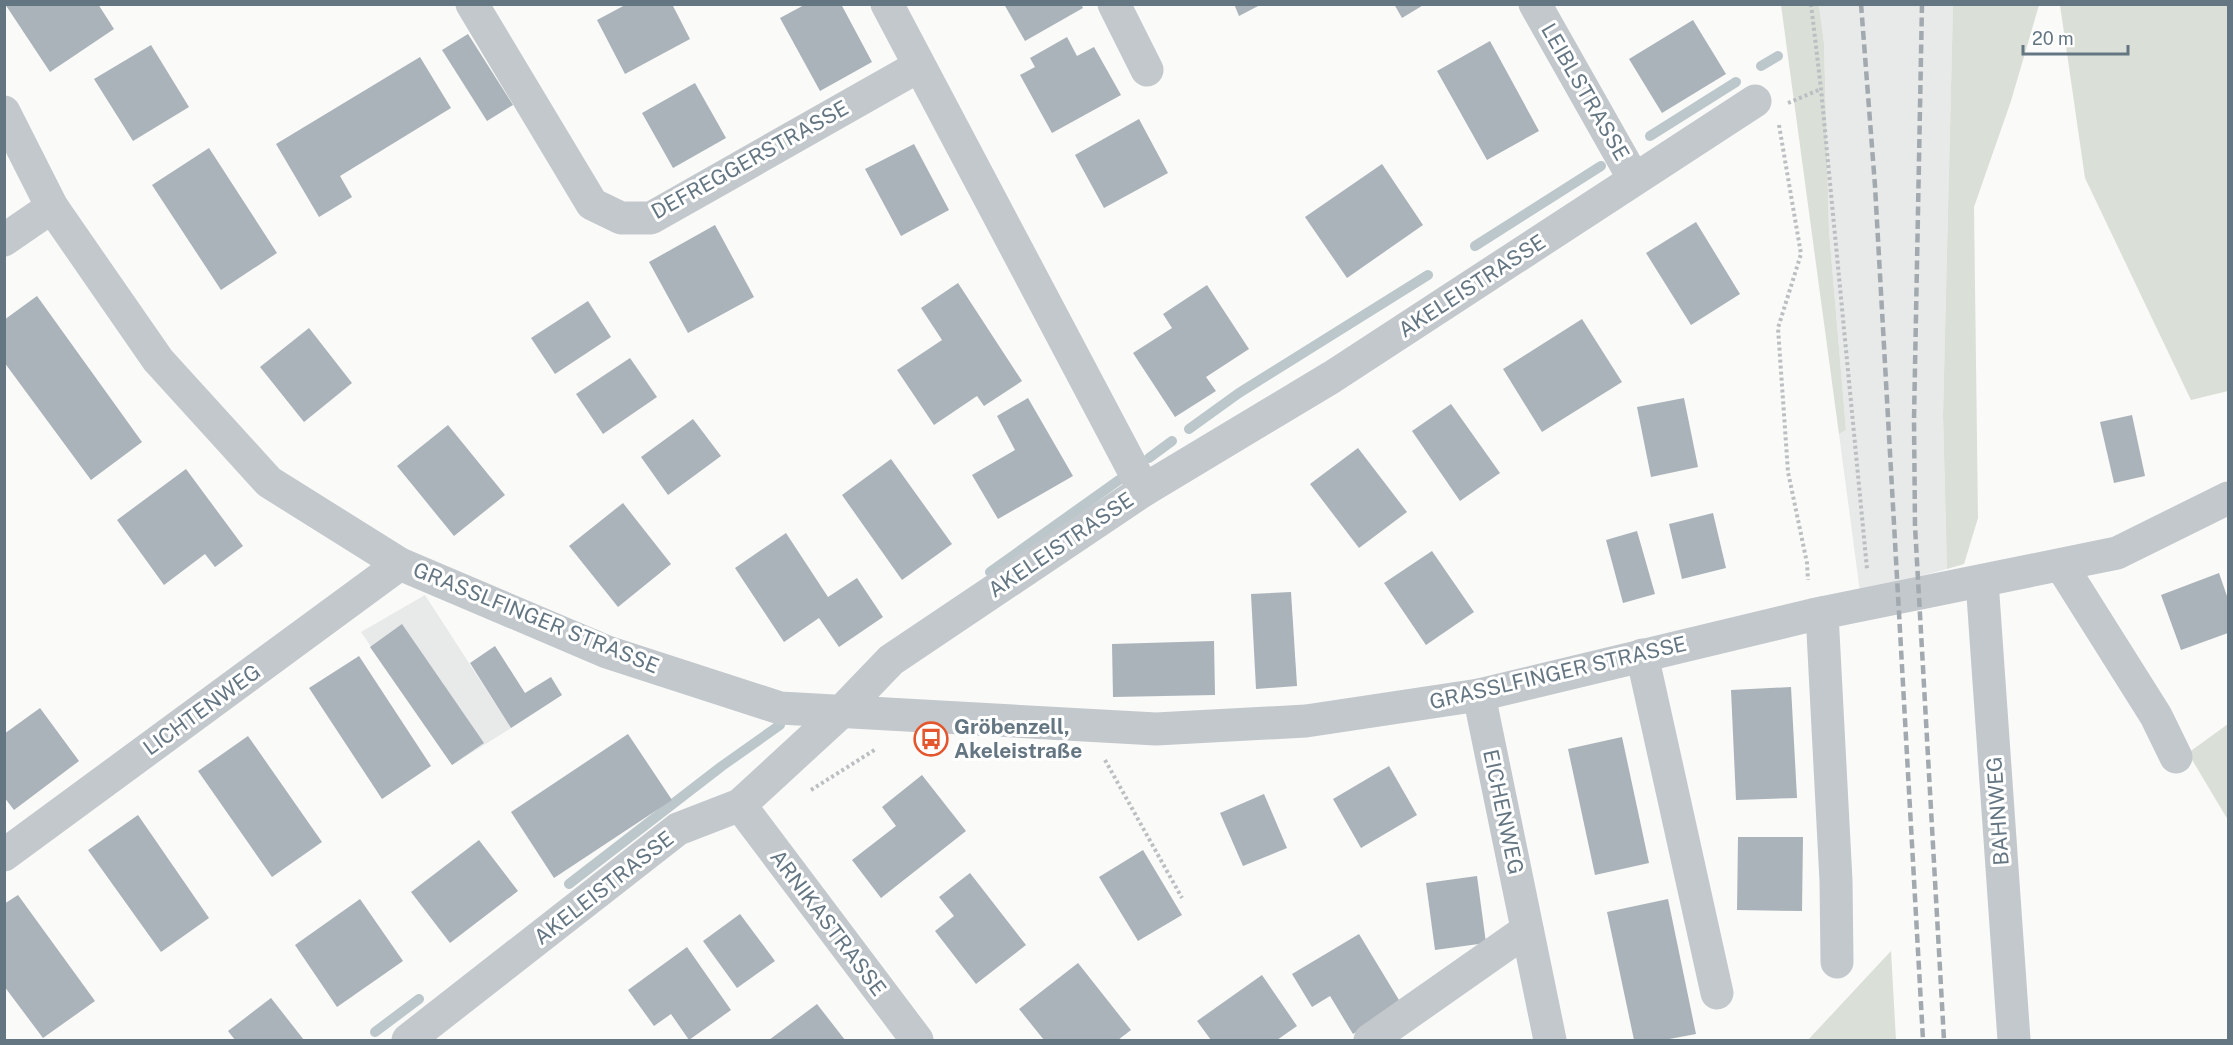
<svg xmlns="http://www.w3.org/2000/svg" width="2233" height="1045" font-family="'Public Sans',sans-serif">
<rect width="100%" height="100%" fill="#fafaf8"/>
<g fill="#e8e9e9">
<path d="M 1819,5 L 1953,5 L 1943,416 L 1947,569 L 1860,592 L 1839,434 L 1846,430 L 1829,231 L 1824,43 Z"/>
<path d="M 425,595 L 511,728 L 452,765 L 361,632 Z"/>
</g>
<g fill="#dadfd7">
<path d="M 1781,5 L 1819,5 L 1824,43 L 1829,231 L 1846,430 L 1839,434 Z"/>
<path d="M 1953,5 L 2039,5 L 2011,101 L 1974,207 L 1978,518 L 1964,564 L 1947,569 L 1943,416 Z"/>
<path d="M 2060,5 L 2228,5 L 2228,391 L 2191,400 L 2085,178 Z"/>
<path d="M 2228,724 L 2228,820 L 2188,753 Z"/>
<path d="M 1891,951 L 1896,1040 L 1808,1040 Z"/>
</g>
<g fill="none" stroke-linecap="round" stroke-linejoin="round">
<g stroke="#bbc7cb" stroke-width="10">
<path d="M 1761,66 L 1778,56"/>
<path d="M 1650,136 L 1736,82"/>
<path d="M 1475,246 L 1601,166"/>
<path d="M 1189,429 L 1239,393 L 1428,275"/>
<path d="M 1149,458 L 1172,441"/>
<path d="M 990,572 L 1119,480"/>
<path d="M 569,884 L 722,766 L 780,725"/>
<path d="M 375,1032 L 419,999"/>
</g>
</g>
<g fill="#aab3b9">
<path d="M 5,4 L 98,4 L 114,29 L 50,72 Z"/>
<path d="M 627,4 L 672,4 L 690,39 L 625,74 L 597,20 Z"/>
<path d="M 806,4 L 841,4 L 872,62 L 820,91 L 780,18 Z"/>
<path d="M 1004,4 L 1081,4 L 1083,8 L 1025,41 Z"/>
<path d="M 1234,4 L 1262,4 L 1239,16 Z"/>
<path d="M 1394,4 L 1425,4 L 1402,18 Z"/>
<path d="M 1693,20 L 1726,74 L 1662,113 L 1629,59 Z"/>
<path d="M 468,34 L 513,105 L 487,121 L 442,50 Z"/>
<path d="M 1067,37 L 1077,56 L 1094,47 L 1121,95 L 1052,133 L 1020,75 L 1035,67 L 1030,58 Z"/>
<path d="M 1490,41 L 1539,131 L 1487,160 L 1437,71 Z"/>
<path d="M 151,45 L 189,107 L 133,141 L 94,79 Z"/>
<path d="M 420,57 L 451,108 L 340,176 L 352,197 L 319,217 L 276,144 Z"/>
<path d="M 695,83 L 726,138 L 673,168 L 642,113 Z"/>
<path d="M 1139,119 L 1168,173 L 1104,208 L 1075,155 Z"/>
<path d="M 914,144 L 949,210 L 901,236 L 865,169 Z"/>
<path d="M 209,148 L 277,253 L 221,290 L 152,185 Z"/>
<path d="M 1382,164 L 1423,225 L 1347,278 L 1305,217 Z"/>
<path d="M 1696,222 L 1740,294 L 1691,325 L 1646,253 Z"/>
<path d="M 715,225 L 754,297 L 688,333 L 649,262 Z"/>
<path d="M 958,283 L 1022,381 L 984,406 L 977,396 L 934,425 L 897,370 L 942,340 L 921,308 Z"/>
<path d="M 1207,285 L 1249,349 L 1206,377 L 1216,391 L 1175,417 L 1133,353 L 1172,328 L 1163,314 Z"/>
<path d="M 37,296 L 142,442 L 91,480 L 4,362 L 4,320 Z"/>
<path d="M 588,301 L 611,337 L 555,374 L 531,338 Z"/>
<path d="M 1582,319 L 1622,382 L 1542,432 L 1503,369 Z"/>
<path d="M 309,328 L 352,383 L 304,422 L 260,367 Z"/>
<path d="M 630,358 L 657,397 L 603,434 L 576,394 Z"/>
<path d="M 1028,398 L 1073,476 L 998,519 L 972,475 L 1015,450 L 997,416 Z"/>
<path d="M 1684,398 L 1698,467 L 1651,477 L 1637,407 Z"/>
<path d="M 1451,404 L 1500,473 L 1460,501 L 1412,431 Z"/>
<path d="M 2132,415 L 2145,476 L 2114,483 L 2100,422 Z"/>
<path d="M 693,419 L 721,456 L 668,495 L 641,457 Z"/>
<path d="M 448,425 L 505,495 L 454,536 L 397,466 Z"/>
<path d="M 1358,448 L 1407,512 L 1359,548 L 1310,484 Z"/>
<path d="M 891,459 L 952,544 L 902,580 L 842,495 Z"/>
<path d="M 186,469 L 243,546 L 215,567 L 205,554 L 164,585 L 117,520 Z"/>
<path d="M 623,503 L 671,564 L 618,607 L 569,546 Z"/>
<path d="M 1713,513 L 1726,568 L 1682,579 L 1669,524 Z"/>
<path d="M 1637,531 L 1655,594 L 1623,603 L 1606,540 Z"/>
<path d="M 786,533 L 828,597 L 857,578 L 883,617 L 839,647 L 819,618 L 784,642 L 735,568 Z"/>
<path d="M 1432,551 L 1474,612 L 1426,645 L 1384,583 Z"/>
<path d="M 2219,573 L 2228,599 L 2228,633 L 2181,650 L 2161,595 Z"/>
<path d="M 1291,592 L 1297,686 L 1256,689 L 1251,594 Z"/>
<path d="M 402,624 L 484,743 L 452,765 L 370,647 Z"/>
<path d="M 1214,641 L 1215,695 L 1113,697 L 1112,644 Z"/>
<path d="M 495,646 L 525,693 L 551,677 L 562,695 L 511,728 L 470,663 Z"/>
<path d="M 359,656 L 431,766 L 382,799 L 309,688 Z"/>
<path d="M 1791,687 L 1797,798 L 1736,800 L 1731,690 Z"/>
<path d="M 40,708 L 79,761 L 14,810 L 4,797 L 4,734 Z"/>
<path d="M 628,734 L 672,800 L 554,878 L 511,812 Z"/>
<path d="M 248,736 L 322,842 L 272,877 L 198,771 Z"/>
<path d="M 1622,737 L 1649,863 L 1595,875 L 1568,749 Z"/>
<path d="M 1389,766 L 1417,815 L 1361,848 L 1333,799 Z"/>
<path d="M 922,775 L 966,831 L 881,898 L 852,860 L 896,826 L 882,807 Z"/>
<path d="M 1264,794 L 1287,848 L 1243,866 L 1220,813 Z"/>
<path d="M 138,815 L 209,918 L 161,952 L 88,850 Z"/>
<path d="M 1738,837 L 1803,837 L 1802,911 L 1737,910 Z"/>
<path d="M 479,840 L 518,891 L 450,943 L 411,892 Z"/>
<path d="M 1143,850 L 1182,915 L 1138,941 L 1099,877 Z"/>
<path d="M 970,873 L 1026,945 L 976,984 L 935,931 L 954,916 L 939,897 Z"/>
<path d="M 1477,876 L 1486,943 L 1435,950 L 1426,883 Z"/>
<path d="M 18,895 L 95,1001 L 43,1038 L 4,986 L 4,904 Z"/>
<path d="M 360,899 L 403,961 L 337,1007 L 295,945 Z"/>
<path d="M 1668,899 L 1696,1034 L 1664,1040 L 1634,1040 L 1607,912 Z"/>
<path d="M 740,914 L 775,961 L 737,988 L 703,941 Z"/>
<path d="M 1359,934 L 1402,1005 L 1353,1034 L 1330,996 L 1312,1007 L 1292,974 Z"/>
<path d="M 687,947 L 731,1010 L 689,1040 L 671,1014 L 654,1026 L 628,990 Z"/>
<path d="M 1078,963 L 1131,1030 L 1118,1040 L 1044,1040 L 1019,1009 Z"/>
<path d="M 1262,975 L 1297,1026 L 1277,1040 L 1211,1040 L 1197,1021 Z"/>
<path d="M 271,998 L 304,1040 L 235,1040 L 228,1031 Z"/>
<path d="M 817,1004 L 845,1040 L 769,1040 Z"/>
</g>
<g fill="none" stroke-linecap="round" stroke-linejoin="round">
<g stroke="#bbbfc2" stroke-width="4" stroke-dasharray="3 3" stroke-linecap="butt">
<path d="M 1811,4 L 1821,89 L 1867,569"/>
<path d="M 1788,103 L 1821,89"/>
<path d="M 1779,125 L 1801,254 L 1778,328 L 1788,472 L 1807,563 L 1808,580"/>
<path d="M 1105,760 L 1182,898"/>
<path d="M 811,790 L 876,749"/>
</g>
<g stroke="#c3c8cc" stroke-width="33">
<path d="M 472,4 L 592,204 L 621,218 L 651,218 L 919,66"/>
<path d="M 887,4 L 1144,490"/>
<path d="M 1114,4 L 1147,70"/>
<path d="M 1535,4 L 1634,179"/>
<path d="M 4,112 L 52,207 L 158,360 L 269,482 L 400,564 L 607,652 L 780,708 L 1156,729 L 1306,721 L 1479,695 L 1812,615 L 2117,553 L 2228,498"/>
<path d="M 4,240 L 52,207"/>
<path d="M 2061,565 L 2156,716 L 2176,757"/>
<path d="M 1982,581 L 2014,1040"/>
<path d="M 1822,613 L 1836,881 L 1837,962"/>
<path d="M 1642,655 L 1717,993"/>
<path d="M 1479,695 L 1550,1040"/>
<path d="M 740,805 L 917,1040"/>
<path d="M 4,855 L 400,564"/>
<path d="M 408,1040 L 678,829 L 740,805 L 841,712 L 891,660 L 1144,490 L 1332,377 L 1755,101"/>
<path d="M 1370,1040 L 1527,930"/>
</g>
<g stroke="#a2aab0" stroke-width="4.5" stroke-dasharray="9 4.5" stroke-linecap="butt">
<path d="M 1861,4 L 1875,186 L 1923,1040"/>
<path d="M 1922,4 L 1914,419 L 1915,526 L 1944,1040"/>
</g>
</g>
<defs>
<g id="bus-ring" transform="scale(1.725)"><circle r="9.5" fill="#fff" stroke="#e4572e" stroke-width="1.5"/><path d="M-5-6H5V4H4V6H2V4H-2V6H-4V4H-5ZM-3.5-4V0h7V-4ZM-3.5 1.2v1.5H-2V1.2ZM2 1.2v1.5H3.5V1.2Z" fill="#e4572e"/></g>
</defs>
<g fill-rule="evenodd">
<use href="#bus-ring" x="931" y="739"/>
</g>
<g text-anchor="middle" stroke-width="6" stroke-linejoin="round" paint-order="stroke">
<g font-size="21" fill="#657683" stroke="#fff">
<text transform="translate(1585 92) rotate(60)" y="7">LEIBLSTRASSE</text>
<text transform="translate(750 160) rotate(-29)" y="7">DEFREGGERSTRASSE</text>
<text transform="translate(1472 286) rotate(-33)" y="7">AKELEISTRASSE</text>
<text transform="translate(1061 545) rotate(-34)" y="7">AKELEISTRASSE</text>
<text transform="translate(536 618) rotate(22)" y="7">GRASSLFINGER STRASSE</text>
<text transform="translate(1558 673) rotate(-13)" y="7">GRASSLFINGER STRASSE</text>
<text transform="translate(202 710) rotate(-36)" y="7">LICHTENWEG</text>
<text transform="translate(1998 811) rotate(-94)" y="7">BAHNWEG</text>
<text transform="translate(1503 812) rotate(78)" y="7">EICHENWEG</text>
<text transform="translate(604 888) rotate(-38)" y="7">AKELEISTRASSE</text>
<text transform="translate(828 923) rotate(53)" y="7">ARNIKASTRASSE</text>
</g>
<g font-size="21" font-weight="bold" fill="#657683" stroke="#fff" text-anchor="start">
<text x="954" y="734">Gröbenzell,<tspan x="954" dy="24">Akeleistraße</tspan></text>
</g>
</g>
<rect width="2233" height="1045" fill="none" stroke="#657683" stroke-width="12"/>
<path d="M2023 45v9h105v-9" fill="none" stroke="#657683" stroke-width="3"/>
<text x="2032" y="45" font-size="18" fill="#657683" stroke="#ffffff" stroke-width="4.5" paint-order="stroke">20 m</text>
</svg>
